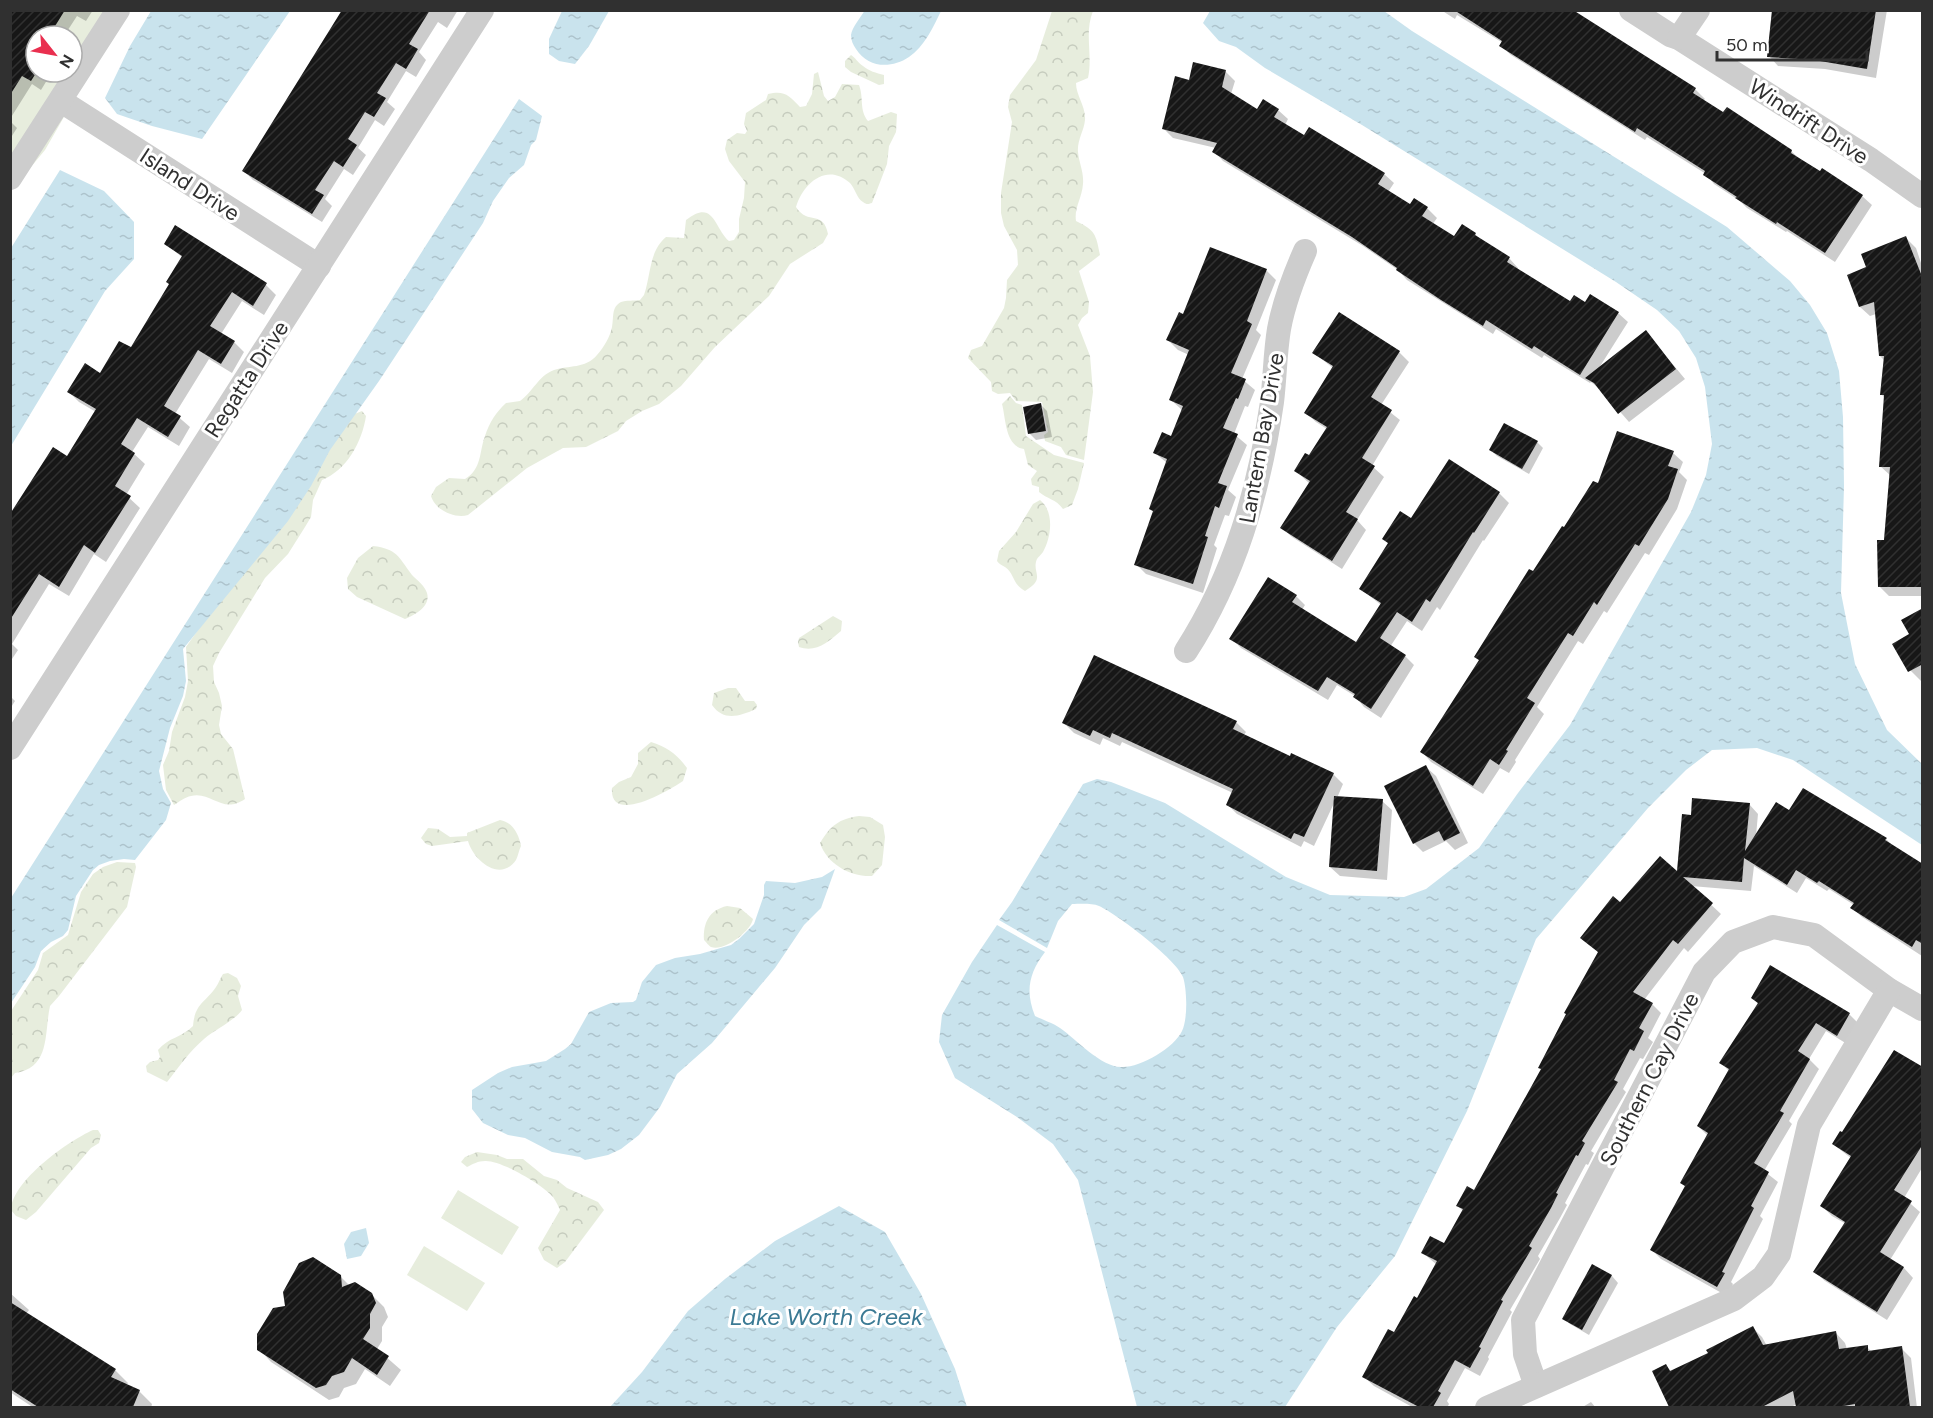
<svg xmlns="http://www.w3.org/2000/svg" width="1933" height="1418" font-family="Figtree,sans-serif">
<defs>
<pattern id="forest-crowns" width="20" height="18" patternUnits="userSpaceOnUse" patternTransform="scale(1.5)"><rect width="20" height="18" fill="#e7eddd"/><path d="M2 6a3 3 0 1 1 6 0M12 15a3 3 0 1 1 6 0" fill="none" stroke="#c6ccbe"/></pattern>
<pattern id="water-ripples" width="26" height="14" patternUnits="userSpaceOnUse" patternTransform="scale(1.5)"><rect width="26" height="14" fill="#c9e3ed"/><path d="M2 4q2-2 4 0t4 0M15 11q2-2 4 0t4 0" fill="none" stroke="#adc3cc"/></pattern>
<pattern id="building-hatch" width="6" height="6" patternUnits="userSpaceOnUse" patternTransform="scale(1.5)"><rect width="6" height="6" fill="#171717"/><path d="M-1 1l2-2M0 6l6-6M5 7l2-2" fill="none" stroke="#303030"/></pattern>
</defs>
<rect width="100%" height="100%" fill="#fff"/>
<g fill="#e7eddd" fill-rule="evenodd">
<path d="M 11,11 L 121,11 L 115,28 L 45,150 L 11,191 ZM 36,36 L 72,36 L 72,72 L 36,72 Z"/>
<path d="M 458,1190 L 519,1227 L 502,1255 L 441,1218 Z"/>
<path d="M 424,1246 L 485,1283 L 467,1311 L 407,1275 Z"/>
</g>
<g fill="url(#forest-crowns)">
<path d="M 1052,11 L 1093,11 C 1084,33 1093,55 1088,78 L 1076,83 C 1076,96 1086,106 1085,120 C 1084,131 1077,140 1078,152 C 1079,163 1084,172 1083,184 C 1082,198 1074,208 1076,221 C 1095,230 1096,234 1100,255 L 1079,271 L 1089,302 L 1088,313 L 1082,318 L 1078,325 L 1090,356 L 1093,392 L 1084,460 L 1066,455 L 1061,447 L 1045,441 L 1044,435 L 1048,432 L 1042,402 L 1016,401 L 1010,393 L 998,394 L 992,391 L 991,382 L 968,358 L 971,350 L 982,346 L 1004,308 L 1006,298 L 1007,280 L 1018,265 L 1017,250 L 1004,226 L 1001,213 L 1001,193 L 1012,122 L 1008,107 L 1010,95 L 1036,60 Z"/>
<path d="M 851,55 C 856,58 857,62 863,66 C 869,71 876,73 884,75 L 884,84 L 879,85 L 851,72 L 845,67 L 845,61 Z"/>
<path d="M 818,72 L 824,96 L 828,101 L 835,97 L 842,84 L 859,85 C 864,98 859,110 868,121 L 891,112 L 897,114 L 896,132 L 889,146 L 887,164 L 872,203 C 868,204 867,205 863,202 C 857,199 855,188 850,183 C 827,162 803,183 796,207 C 808,226 823,209 828,234 L 823,243 L 790,264 L 769,296 L 715,347 L 681,386 L 659,404 L 642,411 L 626,421 L 618,431 L 586,447 L 563,448 L 527,468 L 468,515 C 455,519 435,510 431,496 L 436,487 L 449,478 L 465,479 C 482,469 479,452 485,436 C 489,423 496,412 506,403 L 520,401 C 533,392 538,376 554,370 C 569,365 585,369 597,355 C 604,347 610,337 612,327 C 614,318 611,307 621,302 C 626,300 634,301 640,300 L 644,295 C 651,275 649,251 666,237 L 684,238 L 686,220 C 714,198 714,228 729,241 L 734,240 L 739,232 L 739,219 L 744,198 L 745,182 L 729,161 L 725,149 L 727,140 L 737,133 L 745,134 L 747,131 L 744,124 L 746,113 L 766,100 L 768,94 C 784,90 789,95 800,107 L 806,106 L 812,94 L 814,74 Z"/>
<path d="M 1010,396 L 1016,403 L 1022,405 L 1026,436 L 1054,455 L 1084,463 L 1078,489 L 1072,505 L 1063,509 C 1056,499 1047,499 1039,492 L 1039,487 L 1032,485 L 1031,479 L 1037,471 L 1028,465 L 1024,449 C 1005,446 1006,419 1002,404 Z"/>
<path d="M 362,411 L 366,416 C 362,442 347,470 322,480 L 313,500 L 311,517 L 305,527 L 288,554 L 265,578 L 219,653 L 213,666 L 214,682 L 219,693 L 222,706 L 219,725 L 221,734 L 233,749 L 245,799 C 222,815 212,791 191,796 C 185,797 179,802 174,805 L 166,790 L 163,765 L 169,751 L 172,732 L 185,697 L 188,681 L 186,647 L 347,417 Z"/>
<path d="M 1040,500 C 1055,512 1051,538 1043,552 C 1041,555 1038,557 1037,559 C 1031,573 1047,578 1025,591 C 1012,584 1015,574 1005,567 C 1002,565 999,564 997,561 L 999,551 L 1016,532 L 1033,504 Z"/>
<path d="M 373,546 C 397,549 398,556 412,575 C 417,580 425,586 427,593 C 431,606 415,615 405,619 L 357,597 L 348,589 L 347,578 L 358,558 Z"/>
<path d="M 833,616 L 842,621 L 841,631 C 828,642 816,653 799,647 L 798,642 L 799,638 Z"/>
<path d="M 728,688 L 736,688 L 745,701 L 754,701 L 757,705 L 756,709 C 740,716 724,722 712,705 L 714,693 Z"/>
<path d="M 651,742 C 667,747 677,754 687,768 L 683,781 C 670,790 609,826 612,788 L 619,782 L 631,777 L 638,764 L 638,753 Z"/>
<path d="M 859,816 L 870,817 L 883,825 L 885,837 L 882,865 L 872,876 C 850,877 827,864 820,843 C 831,825 839,819 859,816 Z"/>
<path d="M 500,820 C 513,822 519,835 521,846 C 519,850 518,856 516,860 C 500,883 473,860 468,841 L 432,846 L 426,844 L 421,838 L 428,828 L 438,829 L 450,837 L 467,836 L 467,833 Z"/>
<path d="M 117,862 L 135,863 L 136,867 L 127,907 L 59,996 L 50,1006 C 44,1033 51,1068 15,1073 L 11,1078 L 11,1011 L 38,970 L 43,953 L 68,935 L 81,892 L 93,874 L 103,867 Z"/>
<path d="M 727,906 L 740,908 L 753,919 C 751,931 724,952 711,947 C 709,946 706,942 704,940 C 703,923 709,910 727,906 Z"/>
<path d="M 228,973 L 237,978 L 241,986 L 238,996 L 242,1010 C 233,1022 215,1029 204,1039 C 189,1052 179,1067 167,1082 L 147,1072 L 146,1066 L 150,1062 L 158,1060 L 160,1057 L 158,1050 C 169,1037 181,1038 193,1026 C 195,1003 205,1003 216,987 C 219,983 220,978 223,974 Z"/>
<path d="M 93,1130 L 98,1130 L 101,1135 L 99,1143 L 91,1148 L 36,1212 L 26,1220 L 16,1216 L 11,1210 C 12,1181 68,1141 93,1130 Z"/>
<path d="M 477,1152 L 497,1155 L 507,1159 L 523,1159 L 544,1176 L 557,1180 L 567,1188 L 598,1202 L 604,1210 L 565,1262 L 557,1268 L 544,1260 L 538,1248 L 560,1210 C 558,1206 556,1201 553,1197 C 543,1185 501,1160 485,1161 C 478,1161 473,1164 467,1167 L 461,1162 L 465,1157 Z"/>
</g>
<g fill="url(#water-ripples)">
<path d="M 865,10 L 941,10 L 941,11 C 934,26 924,47 909,57 C 891,69 868,68 856,49 C 853,45 851,40 851,35 C 852,27 861,17 865,10 Z"/>
<path d="M 151,11 L 151,10 L 290,11 L 202,139 L 152,126 L 117,114 L 105,98 L 130,46 Z"/>
<path d="M 562,11 L 609,11 L 589,46 L 575,64 L 559,61 L 549,54 L 549,39 Z"/>
<path d="M 1210,11 L 1384,11 L 1412,31 L 1727,227 L 1790,281 L 1810,305 L 1827,333 L 1839,371 L 1843,417 L 1844,486 L 1841,593 L 1855,664 L 1887,730 L 1922,764 L 1922,845 L 1793,760 L 1757,748 L 1712,750 L 1686,770 L 1648,808 L 1536,939 L 1467,1111 L 1395,1256 L 1337,1327 L 1285,1407 L 1137,1407 L 1078,1180 L 1053,1144 L 1017,1117 L 955,1078 L 939,1042 L 942,1015 L 972,962 L 997,925 L 1045,952 C 1029,973 1025,991 1035,1016 C 1043,1020 1053,1023 1060,1028 C 1076,1039 1101,1067 1121,1067 C 1140,1068 1174,1048 1182,1031 C 1188,1019 1187,989 1183,977 C 1176,959 1117,914 1099,906 C 1092,903 1080,904 1072,904 L 1058,921 L 1047,948 L 999,920 L 1012,902 L 1083,784 L 1097,779 L 1111,782 L 1165,803 L 1286,877 L 1330,895 L 1404,897 L 1426,889 L 1479,848 L 1518,793 L 1570,725 L 1691,512 L 1706,475 L 1712,444 L 1705,387 L 1696,358 L 1679,331 L 1657,310 L 1616,282 L 1362,125 L 1265,68 L 1236,47 L 1219,41 L 1203,23 Z"/>
<path d="M 519,99 L 542,116 L 536,140 L 531,145 L 524,165 L 509,178 L 493,201 L 483,223 L 379,381 L 330,450 L 311,486 L 288,521 L 183,649 L 186,681 L 183,696 L 170,728 L 159,771 L 163,789 L 171,803 L 166,820 L 135,860 L 124,859 L 110,861 L 99,865 L 93,870 L 76,896 L 68,930 L 63,936 L 51,942 L 41,951 L 35,967 L 11,1003 L 11,898 Z"/>
<path d="M 60,170 L 104,191 L 134,222 L 134,259 L 105,291 L 11,446 L 11,248 Z"/>
<path d="M 835,869 L 821,908 L 804,925 L 775,968 L 712,1043 L 677,1074 L 660,1107 L 639,1135 L 621,1149 L 608,1155 L 585,1160 L 580,1157 L 552,1152 L 525,1138 L 508,1135 L 483,1123 L 472,1109 L 472,1090 L 498,1073 L 512,1067 L 546,1061 L 565,1049 L 571,1044 L 589,1012 L 611,1003 L 633,1002 L 636,1000 L 642,982 L 656,965 L 675,958 L 700,954 L 731,945 L 739,939 L 754,924 L 764,895 L 764,885 L 766,881 L 795,883 L 822,877 Z"/>
<path d="M 839,1206 L 885,1232 L 921,1294 L 955,1369 L 967,1407 L 610,1407 L 642,1372 L 688,1311 L 725,1279 L 775,1241 Z"/>
<path d="M 366,1228 L 369,1243 L 361,1256 L 347,1259 L 344,1244 L 351,1232 Z"/>
</g>
<g fill="#0003">
<path d="M 10,10 L 93,10 L 86,21 L 77,16 L 64,36 L 36,36 L 36,72 L 52,72 L 41,90 L 32,84 L 10,119 Z"/>
<path d="M 344,10 L 458,10 L 447,28 L 438,22 L 419,52 L 426,60 L 416,77 L 406,71 L 387,102 L 395,109 L 384,126 L 375,120 L 358,148 L 366,155 L 353,175 L 344,169 L 325,199 L 332,206 L 322,222 L 253,180 L 244,171 Z"/>
<path d="M 1441,10 L 1572,10 L 1695,89 L 1705,99 L 1703,101 L 1791,151 L 1801,160 L 1862,196 L 1872,205 L 1835,262 L 1787,231 L 1786,232 L 1747,208 L 1740,201 L 1714,184 L 1706,174 L 1647,137 L 1645,140 L 1511,55 L 1501,46 L 1503,43 L 1457,15 L 1455,19 Z"/>
<path d="M 1773,10 L 1887,10 L 1876,78 L 1825,69 L 1778,66 L 1769,56 Z"/>
<path d="M 1225,71 L 1235,81 L 1231,94 L 1258,111 L 1278,110 L 1288,119 L 1285,125 L 1305,137 L 1384,174 L 1394,183 L 1388,192 L 1411,206 L 1414,200 L 1427,208 L 1437,218 L 1432,225 L 1454,238 L 1475,234 L 1482,242 L 1509,258 L 1518,268 L 1517,270 L 1570,303 L 1585,304 L 1618,313 L 1628,322 L 1599,368 L 1646,332 L 1685,379 L 1629,422 L 1601,390 L 1591,382 L 1590,383 L 1544,355 L 1542,358 L 1496,329 L 1493,334 L 1407,280 L 1398,270 L 1363,246 L 1223,161 L 1214,151 L 1216,148 L 1173,138 L 1163,128 L 1190,81 Z"/>
<path d="M 10,121 L 17,128 L 10,139 Z"/>
<path d="M 175,228 L 266,285 L 276,295 L 264,315 L 242,301 L 221,334 L 234,342 L 244,352 L 232,373 L 209,359 L 175,414 L 190,427 L 179,446 L 148,427 L 132,452 L 145,464 L 126,495 L 140,508 L 106,562 L 94,554 L 69,596 L 49,584 L 12,644 L 18,650 L 10,662 L 10,517 L 68,458 L 96,412 L 79,402 L 69,392 L 101,375 L 131,349 L 171,284 L 183,258 L 165,243 Z"/>
<path d="M 1906,238 L 1916,248 L 1922,266 L 1922,596 L 1889,596 L 1879,586 L 1891,476 L 1880,466 L 1885,398 L 1881,394 L 1885,361 L 1880,356 L 1876,314 L 1870,316 L 1860,307 L 1868,268 Z"/>
<path d="M 1211,249 L 1267,271 L 1276,280 L 1256,330 L 1261,335 L 1242,379 L 1255,390 L 1248,407 L 1245,406 L 1234,434 L 1247,445 L 1228,490 L 1236,497 L 1229,516 L 1225,515 L 1214,545 L 1217,548 L 1203,593 L 1146,574 L 1136,564 L 1154,512 L 1150,509 L 1167,463 L 1155,453 L 1171,438 L 1182,410 L 1171,400 L 1189,355 L 1178,350 L 1168,340 L 1184,316 Z"/>
<path d="M 1399,352 L 1409,362 L 1381,405 L 1400,420 L 1372,466 L 1384,477 L 1357,520 L 1366,530 L 1342,569 L 1292,537 L 1282,528 L 1310,484 L 1296,471 L 1310,457 L 1327,429 L 1316,422 L 1306,413 L 1333,368 L 1314,353 Z"/>
<path d="M 1040,404 L 1047,411 L 1052,437 L 1036,440 L 1030,434 L 1025,408 Z"/>
<path d="M 1537,442 L 1543,448 L 1529,474 L 1497,456 L 1491,450 Z"/>
<path d="M 1673,453 L 1683,462 L 1679,472 L 1687,480 L 1677,509 L 1649,555 L 1645,553 L 1607,613 L 1604,611 L 1583,644 L 1578,641 L 1537,707 L 1544,714 L 1515,760 L 1516,762 L 1509,773 L 1500,768 L 1483,794 L 1431,762 L 1422,752 L 1480,661 L 1475,657 L 1565,529 L 1599,486 Z"/>
<path d="M 1449,461 L 1499,493 L 1509,503 L 1484,541 L 1483,540 L 1440,610 L 1437,607 L 1422,631 L 1407,621 L 1390,647 L 1405,656 L 1414,665 L 1381,718 L 1364,707 L 1355,696 L 1337,685 L 1328,700 L 1241,648 L 1231,638 L 1296,596 L 1305,605 L 1302,610 L 1357,644 L 1381,605 L 1361,589 L 1389,544 L 1384,539 L 1412,520 Z"/>
<path d="M 1922,610 L 1922,682 L 1907,667 L 1911,634 Z"/>
<path d="M 10,696 L 15,701 L 10,709 Z"/>
<path d="M 1236,722 L 1246,732 L 1244,735 L 1291,758 L 1333,774 L 1343,784 L 1337,798 L 1382,801 L 1392,810 L 1387,880 L 1340,876 L 1330,867 L 1335,801 L 1314,846 L 1304,841 L 1301,847 L 1237,814 L 1227,804 L 1233,793 L 1122,742 L 1120,746 L 1103,738 L 1100,745 L 1074,733 L 1064,723 Z"/>
<path d="M 1426,767 L 1436,776 L 1468,843 L 1455,850 L 1446,841 L 1423,852 L 1414,843 Z"/>
<path d="M 1804,790 L 1886,839 L 1894,847 L 1922,866 L 1922,956 L 1862,917 L 1852,908 L 1854,905 L 1829,889 L 1827,891 L 1806,878 L 1797,893 L 1754,866 L 1751,891 L 1691,886 L 1721,914 L 1688,952 L 1684,948 L 1644,1000 L 1652,1004 L 1661,1013 L 1648,1038 L 1653,1042 L 1643,1059 L 1640,1058 L 1623,1089 L 1626,1092 L 1591,1151 L 1594,1153 L 1588,1165 L 1586,1164 L 1565,1203 L 1567,1205 L 1560,1218 L 1538,1256 L 1540,1259 L 1510,1310 L 1512,1312 L 1488,1357 L 1489,1359 L 1480,1376 L 1465,1368 L 1447,1401 L 1449,1404 L 1447,1408 L 1414,1408 L 1374,1386 L 1364,1377 L 1418,1300 L 1437,1265 L 1423,1253 L 1445,1245 L 1463,1211 L 1458,1206 L 1475,1192 L 1542,1070 L 1599,953 L 1582,937 L 1620,904 L 1678,874 L 1692,816 L 1749,804 L 1758,814 L 1756,836 L 1789,812 Z"/>
<path d="M 1771,967 L 1849,1014 L 1859,1024 L 1847,1044 L 1826,1031 L 1809,1059 L 1819,1069 L 1789,1121 L 1792,1124 L 1764,1171 L 1778,1182 L 1760,1216 L 1763,1219 L 1731,1282 L 1733,1284 L 1727,1296 L 1661,1259 L 1652,1250 L 1686,1188 L 1682,1183 L 1708,1136 L 1698,1126 L 1729,1071 L 1721,1063 L 1758,1004 L 1753,998 Z"/>
<path d="M 1922,1069 L 1922,1168 L 1904,1198 L 1920,1212 L 1890,1260 L 1904,1268 L 1913,1278 L 1887,1320 L 1825,1281 L 1815,1272 L 1846,1224 L 1832,1216 L 1822,1206 L 1852,1159 L 1833,1144 Z"/>
<path d="M 1593,1266 L 1612,1276 L 1618,1283 L 1589,1335 L 1570,1324 L 1564,1318 Z"/>
<path d="M 340,1276 L 350,1286 L 371,1294 L 384,1307 L 388,1317 L 382,1327 L 382,1341 L 377,1349 L 401,1370 L 390,1386 L 365,1369 L 356,1384 L 344,1388 L 339,1397 L 329,1400 L 271,1362 L 259,1349 L 287,1307 Z"/>
<path d="M 10,1293 L 29,1310 L 26,1314 L 115,1370 L 128,1383 L 126,1386 L 139,1391 L 152,1404 L 151,1408 L 34,1408 L 10,1392 Z"/>
<path d="M 1753,1328 L 1762,1337 L 1767,1346 L 1836,1333 L 1845,1343 L 1847,1349 L 1867,1347 L 1872,1352 L 1901,1348 L 1911,1358 L 1917,1408 L 1798,1408 L 1797,1404 L 1789,1408 L 1671,1408 L 1654,1372 L 1666,1366 L 1672,1372 L 1710,1353 Z"/>
<path d="M 1591,1402 L 1596,1408 L 1581,1408 Z"/>
</g>
<g fill="url(#building-hatch)">
<path d="M 10,10 L 65,10 L 49,36 L 36,36 L 36,73 L 31,81 L 22,76 L 10,95 Z"/>
<path d="M 342,10 L 430,10 L 409,44 L 418,49 L 406,69 L 396,63 L 377,93 L 386,98 L 374,117 L 365,112 L 348,139 L 357,145 L 343,167 L 334,161 L 315,190 L 324,195 L 312,214 L 242,171 Z"/>
<path d="M 1454,10 L 1573,10 L 1696,88 L 1693,93 L 1723,112 L 1727,107 L 1792,150 L 1791,153 L 1820,171 L 1822,168 L 1863,195 L 1825,253 L 1777,222 L 1776,224 L 1735,198 L 1737,197 L 1703,175 L 1705,171 L 1637,128 L 1635,132 L 1499,46 L 1502,41 Z"/>
<path d="M 1772,10 L 1876,10 L 1867,69 L 1814,60 L 1767,57 Z"/>
<path d="M 1193,62 L 1226,70 L 1222,87 L 1257,109 L 1263,99 L 1279,109 L 1274,117 L 1304,135 L 1309,127 L 1385,173 L 1378,184 L 1410,204 L 1414,198 L 1428,207 L 1422,216 L 1454,236 L 1462,224 L 1476,233 L 1475,235 L 1510,257 L 1507,262 L 1570,301 L 1574,295 L 1585,302 L 1590,294 L 1619,312 L 1580,375 L 1534,346 L 1532,349 L 1486,320 L 1483,326 L 1441,300 L 1396,270 L 1397,268 L 1352,237 L 1212,152 L 1217,143 L 1162,129 L 1175,76 L 1189,80 Z"/>
<path d="M 175,225 L 267,283 L 253,306 L 232,292 L 210,326 L 235,341 L 221,364 L 198,350 L 164,406 L 181,416 L 168,437 L 137,418 L 121,444 L 135,453 L 115,486 L 131,496 L 95,553 L 84,545 L 59,587 L 39,574 L 10,620 L 10,514 L 53,447 L 67,456 L 96,409 L 67,392 L 85,363 L 100,373 L 119,341 L 131,347 L 169,284 L 166,282 L 182,256 L 164,244 Z"/>
<path d="M 1906,236 L 1923,279 L 1923,587 L 1878,587 L 1877,540 L 1884,540 L 1890,467 L 1879,467 L 1884,395 L 1880,395 L 1884,356 L 1879,356 L 1874,302 L 1859,307 L 1847,275 L 1866,267 L 1861,254 Z"/>
<path d="M 1210,247 L 1267,269 L 1247,321 L 1252,324 L 1231,373 L 1246,379 L 1238,399 L 1236,398 L 1223,428 L 1238,434 L 1218,483 L 1227,486 L 1219,508 L 1215,506 L 1205,536 L 1208,537 L 1193,584 L 1134,565 L 1153,511 L 1149,509 L 1167,459 L 1153,453 L 1162,432 L 1171,436 L 1183,406 L 1169,400 L 1189,350 L 1166,340 L 1179,312 L 1183,314 Z"/>
<path d="M 1339,312 L 1400,351 L 1371,397 L 1392,410 L 1362,458 L 1375,466 L 1346,512 L 1358,519 L 1332,561 L 1280,528 L 1310,481 L 1294,471 L 1305,453 L 1309,455 L 1327,427 L 1304,413 L 1333,366 L 1312,353 Z"/>
<path d="M 1646,330 L 1676,369 L 1618,414 L 1594,383 L 1585,378 Z"/>
<path d="M 1041,403 L 1046,431 L 1028,434 L 1023,407 Z"/>
<path d="M 1504,423 L 1538,441 L 1522,469 L 1489,450 Z"/>
<path d="M 1617,431 L 1674,451 L 1668,466 L 1678,469 L 1668,499 L 1639,546 L 1635,544 L 1597,605 L 1594,602 L 1573,636 L 1568,633 L 1527,698 L 1535,703 L 1506,750 L 1508,751 L 1499,765 L 1490,759 L 1473,786 L 1420,752 L 1479,660 L 1474,657 L 1529,569 L 1533,571 L 1562,526 L 1564,527 L 1593,481 L 1598,483 Z"/>
<path d="M 1449,459 L 1500,492 L 1474,533 L 1473,532 L 1430,602 L 1426,599 L 1412,622 L 1397,612 L 1380,638 L 1406,655 L 1371,709 L 1353,697 L 1355,694 L 1327,677 L 1318,691 L 1229,639 L 1268,577 L 1297,595 L 1292,602 L 1356,642 L 1381,603 L 1359,589 L 1388,543 L 1382,539 L 1400,511 L 1411,518 Z"/>
<path d="M 1923,608 L 1923,664 L 1908,672 L 1892,644 L 1909,634 L 1901,620 Z"/>
<path d="M 1094,655 L 1237,721 L 1233,729 L 1290,756 L 1291,753 L 1334,773 L 1304,837 L 1294,833 L 1291,839 L 1226,805 L 1233,789 L 1112,733 L 1110,738 L 1093,730 L 1090,736 L 1062,723 Z"/>
<path d="M 1426,765 L 1460,833 L 1444,841 L 1439,831 L 1413,844 L 1384,786 Z"/>
<path d="M 1803,788 L 1887,838 L 1885,840 L 1923,864 L 1923,944 L 1916,940 L 1912,947 L 1850,908 L 1854,903 L 1819,881 L 1817,883 L 1796,870 L 1787,885 L 1744,858 L 1742,882 L 1683,877 L 1713,903 L 1678,944 L 1673,940 L 1633,992 L 1653,1003 L 1639,1028 L 1644,1031 L 1634,1051 L 1630,1049 L 1614,1080 L 1618,1082 L 1582,1141 L 1585,1143 L 1578,1156 L 1576,1155 L 1556,1193 L 1558,1194 L 1551,1208 L 1529,1246 L 1532,1248 L 1501,1300 L 1503,1301 L 1479,1347 L 1481,1348 L 1470,1368 L 1455,1360 L 1438,1391 L 1441,1393 L 1433,1407 L 1419,1407 L 1362,1377 L 1388,1329 L 1394,1332 L 1414,1296 L 1417,1298 L 1437,1261 L 1421,1253 L 1430,1236 L 1444,1243 L 1463,1209 L 1456,1206 L 1467,1186 L 1474,1190 L 1541,1069 L 1538,1068 L 1566,1014 L 1564,1013 L 1598,952 L 1580,938 L 1613,896 L 1620,902 L 1660,856 L 1677,871 L 1682,814 L 1691,815 L 1692,798 L 1750,803 L 1745,851 L 1776,802 L 1789,810 Z"/>
<path d="M 1334,796 L 1383,799 L 1377,871 L 1329,867 Z"/>
<path d="M 1770,965 L 1850,1013 L 1837,1036 L 1816,1023 L 1798,1051 L 1810,1059 L 1780,1111 L 1784,1113 L 1754,1163 L 1769,1172 L 1751,1206 L 1754,1208 L 1722,1272 L 1725,1273 L 1717,1287 L 1650,1250 L 1685,1186 L 1680,1183 L 1708,1133 L 1697,1126 L 1729,1069 L 1719,1063 L 1758,1003 L 1751,998 Z"/>
<path d="M 1894,1050 L 1923,1067 L 1923,1144 L 1894,1190 L 1912,1201 L 1880,1252 L 1904,1267 L 1877,1312 L 1813,1272 L 1845,1222 L 1820,1206 L 1851,1156 L 1832,1144 L 1840,1131 L 1842,1132 Z"/>
<path d="M 313,1257 L 341,1275 L 342,1287 L 355,1282 L 372,1293 L 376,1303 L 370,1314 L 370,1328 L 363,1339 L 389,1356 L 377,1375 L 352,1358 L 344,1372 L 332,1376 L 326,1385 L 316,1388 L 257,1350 L 257,1334 L 273,1308 L 285,1306 L 283,1292 L 299,1263 Z"/>
<path d="M 1592,1264 L 1612,1275 L 1582,1330 L 1562,1319 Z"/>
<path d="M 10,1302 L 116,1369 L 111,1377 L 140,1390 L 133,1407 L 38,1407 L 10,1389 Z"/>
<path d="M 1753,1326 L 1763,1345 L 1836,1331 L 1839,1349 L 1868,1345 L 1868,1351 L 1902,1346 L 1910,1407 L 1855,1407 L 1855,1404 L 1838,1407 L 1796,1407 L 1793,1391 L 1762,1407 L 1669,1407 L 1652,1371 L 1666,1364 L 1670,1371 L 1708,1353 L 1706,1350 Z"/>
</g>
<g fill="none" stroke-linecap="round" stroke-linejoin="round">
<g stroke="#cdcdcd" stroke-width="24">
<path d="M 1631,10 L 1670,35 L 1679,38 L 1871,160 L 1922,196"/>
<path d="M 1679,38 L 1698,10"/>
<path d="M 61,101 L 319,266"/>
<path d="M 10,178 L 118,10"/>
<path d="M 1186,651 C 1235,575 1259,491 1272,402 C 1275,378 1275,353 1279,329 C 1284,302 1294,276 1305,251"/>
<path d="M 10,748 L 482,10"/>
<path d="M 1536,1386 L 1525,1354 L 1523,1320 L 1704,972 L 1733,942 L 1773,927 L 1814,935 L 1889,990 L 1922,1009"/>
<path d="M 1487,1408 L 1734,1299 L 1763,1277 L 1779,1254 L 1809,1125 L 1889,990"/>
</g>
</g>
<g text-anchor="middle" stroke-width="6" stroke-linejoin="round" paint-order="stroke">
<g font-size="22" fill="#303030" stroke="#fff">
<text transform="translate(1809 121) rotate(33)" y="8">Windrift Drive</text>
<text transform="translate(190 184) rotate(33)" y="8">Island Drive</text>
<text transform="translate(246 379) rotate(-57)" y="8">Regatta Drive</text>
<text transform="translate(1261 438) rotate(-80)" y="8">Lantern Bay Drive</text>
<text transform="translate(1649 1079) rotate(-63)" y="8">Southern Cay Drive</text>
</g>
<g font-size="24" font-style="italic" fill="#3b7a94" stroke="#fff">
<text x="826" y="1325">Lake Worth Creek</text>
</g>
</g>
<rect width="1933" height="1418" fill="none" stroke="#303030" stroke-width="24"/>
<g transform="translate(54 54) rotate(121)"><circle r="28" fill="#ffffff" stroke="#acacac" stroke-width="1.5"/>
<path d="M0-4.5L10 22L0 15L-10 22Z" fill="#e92f4f"/>
<text y="-9" font-size="16" font-weight="bold" text-anchor="middle" fill="#303030">N</text>
</g>
<path d="M1717 51v9h150v-9" fill="none" stroke="#303030" stroke-width="3"/>
<text x="1726" y="51" font-size="18" fill="#303030" stroke="#ffffff" stroke-width="4.5" paint-order="stroke">50 m</text>
</svg>
